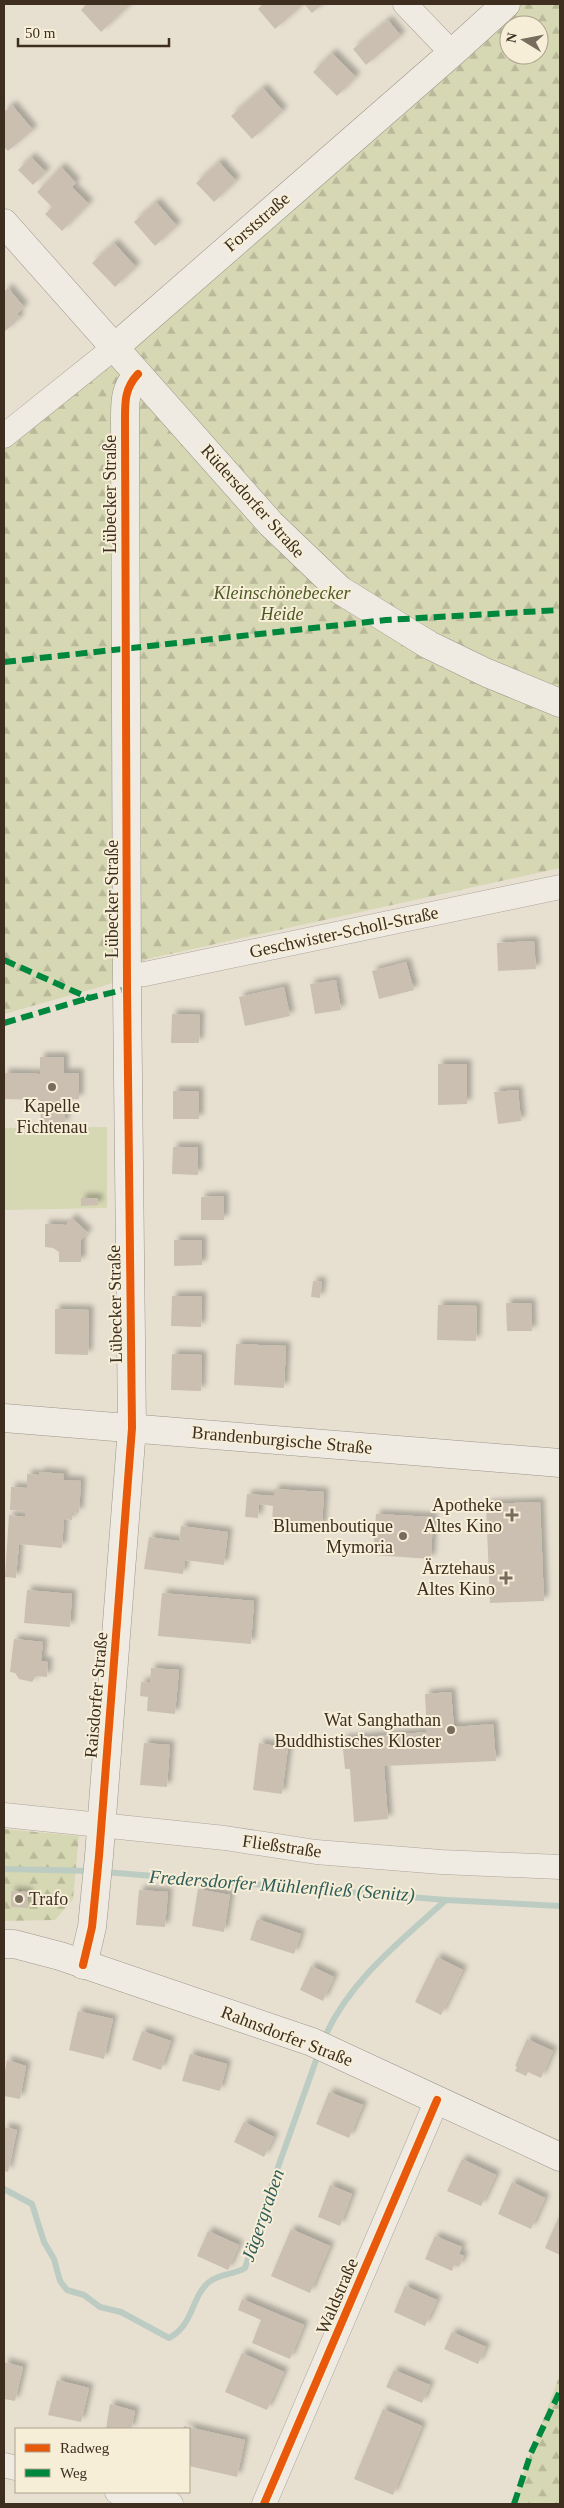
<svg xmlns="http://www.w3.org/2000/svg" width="564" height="2508" font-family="Georgia,serif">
<defs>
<pattern id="forest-firs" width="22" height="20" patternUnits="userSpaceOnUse" patternTransform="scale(1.25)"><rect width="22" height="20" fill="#d6d7b3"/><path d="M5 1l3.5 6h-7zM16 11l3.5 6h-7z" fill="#b9b99a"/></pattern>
<filter id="shadow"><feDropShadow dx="4.5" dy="-4.5" stdDeviation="2.5" flood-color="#0004"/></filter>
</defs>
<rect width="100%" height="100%" fill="#e7e0d1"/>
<g fill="url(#forest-firs)" fill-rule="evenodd">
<path d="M 514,4 L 560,4 L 560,868 L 147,959 L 110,984 L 4,1014 L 4,440 ZM 509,25 L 539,25 L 539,55 L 509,55 Z"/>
<path d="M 4,1829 L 79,1836 L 73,1899 L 55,1920 L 4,1921 Z"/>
<path d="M 560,2374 L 560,2504 L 512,2504 Z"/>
</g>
<path fill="#d6d7b3" d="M 107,1127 L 107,1208 L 4,1210 L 4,1128 Z"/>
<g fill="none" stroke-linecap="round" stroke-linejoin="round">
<g stroke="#bcccc2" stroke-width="6">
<path d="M 4,1869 L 92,1871"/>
<path d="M 105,1872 L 446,1900 L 560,1906"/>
<path d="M 323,2041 C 347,1983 400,1941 446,1900"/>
<path d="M 4,2189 L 32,2204 L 44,2242 L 54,2259 L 60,2281 L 67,2290 L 84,2295 L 100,2307 L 121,2312 L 169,2338 C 194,2325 191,2297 209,2282 C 220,2273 234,2275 245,2268 L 267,2198 L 319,2052"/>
</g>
</g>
<g fill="#cbbfb2" filter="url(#shadow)">
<path d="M 87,4 L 131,4 L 101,32 L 81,10 Z"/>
<path d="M 263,4 L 304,4 L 275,29 L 258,9 Z"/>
<path d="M 304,4 L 323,4 L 312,13 Z"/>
<path d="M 388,20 L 401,36 L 366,65 L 353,49 Z"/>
<path d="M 332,53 L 356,77 L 337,96 L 313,72 Z"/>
<path d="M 263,88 L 283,111 L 252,139 L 231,116 Z"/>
<path d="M 12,105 L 33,130 L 8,151 L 4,147 L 4,112 Z"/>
<path d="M 31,157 L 46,172 L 33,185 L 18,170 Z"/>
<path d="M 219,162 L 236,181 L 214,202 L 196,183 Z"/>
<path d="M 61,167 L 76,183 L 72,187 L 89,204 L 62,231 L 45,214 L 52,207 L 37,192 Z"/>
<path d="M 156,202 L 177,226 L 155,246 L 134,222 Z"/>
<path d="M 114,243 L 136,267 L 115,287 L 92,263 Z"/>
<path d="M 8,288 L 24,307 L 17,314 L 20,318 L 4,332 L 4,292 Z"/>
<path d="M 534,941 L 536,969 L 498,971 L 497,943 Z"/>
<path d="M 406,962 L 414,990 L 379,999 L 372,971 Z"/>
<path d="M 336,980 L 341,1010 L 315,1014 L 310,984 Z"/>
<path d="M 284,987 L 290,1016 L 245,1026 L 239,997 Z"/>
<path d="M 172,1014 L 200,1015 L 199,1043 L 171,1043 Z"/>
<path d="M 40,1057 L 64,1057 L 64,1073 L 79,1073 L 79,1099 L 64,1100 L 65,1124 L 41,1124 L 40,1100 L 4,1099 L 4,1073 L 40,1074 Z"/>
<path d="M 438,1064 L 467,1064 L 467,1104 L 438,1105 Z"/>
<path d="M 518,1090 L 521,1121 L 498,1124 L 494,1092 Z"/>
<rect x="173" y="1091" width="26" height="28"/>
<path d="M 173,1147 L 198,1147 L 198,1175 L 172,1174 Z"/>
<path d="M 224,1196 L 224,1220 L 201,1220 L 201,1197 Z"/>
<path d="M 81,1198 L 98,1198 L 98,1205 L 81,1206 Z"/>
<path d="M 72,1218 L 88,1233 L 81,1240 L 81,1262 L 59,1262 L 59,1252 L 53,1248 L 45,1247 L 45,1224 L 66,1225 Z"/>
<path d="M 174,1240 L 202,1240 L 202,1265 L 174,1266 Z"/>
<path d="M 313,1281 L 322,1282 L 320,1298 L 311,1297 Z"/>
<path d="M 172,1296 L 202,1296 L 201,1327 L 171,1326 Z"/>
<path d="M 506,1303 L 531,1303 L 532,1331 L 507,1331 Z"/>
<path d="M 438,1305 L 477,1306 L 476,1341 L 437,1340 Z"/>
<path d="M 55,1309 L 89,1310 L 88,1355 L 55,1354 Z"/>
<path d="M 236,1344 L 286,1346 L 284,1388 L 234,1385 Z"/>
<path d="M 172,1354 L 202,1355 L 201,1391 L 171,1390 Z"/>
<path d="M 40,1472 L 64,1474 L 63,1480 L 81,1481 L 79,1513 L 72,1512 L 72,1520 L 64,1519 L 62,1548 L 19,1544 L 16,1578 L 5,1577 L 9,1515 L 25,1517 L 25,1511 L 10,1510 L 11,1487 L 27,1488 L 27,1474 L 39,1475 Z"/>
<path d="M 274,1489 L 324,1492 L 322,1527 L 272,1524 L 273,1506 L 259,1504 L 258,1518 L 245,1517 L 247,1494 L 274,1496 Z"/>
<path d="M 540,1502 L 544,1601 L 490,1603 L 486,1504 Z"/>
<path d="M 376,1514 L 433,1517 L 431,1559 L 373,1555 Z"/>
<path d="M 181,1526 L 228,1532 L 224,1565 L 185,1560 L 183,1574 L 144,1569 L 149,1537 L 179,1541 Z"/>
<path d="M 27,1590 L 72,1594 L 70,1627 L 24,1623 Z"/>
<path d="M 162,1593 L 254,1601 L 251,1644 L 158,1636 Z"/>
<path d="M 14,1639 L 43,1642 L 41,1661 L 48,1662 L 47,1677 L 36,1676 L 32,1682 L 19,1679 L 15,1673 L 10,1672 Z"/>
<path d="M 151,1668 L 179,1670 L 175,1714 L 147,1711 L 148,1697 L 140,1696 L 141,1682 L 150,1683 Z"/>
<path d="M 451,1692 L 454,1727 L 493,1724 L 496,1761 L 384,1766 L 388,1819 L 354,1822 L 350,1769 L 345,1769 L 342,1739 L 427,1732 L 425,1694 Z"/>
<path d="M 144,1743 L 170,1745 L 167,1787 L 140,1785 Z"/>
<path d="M 259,1743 L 288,1748 L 282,1794 L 253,1790 Z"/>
<path d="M 198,1889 L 230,1895 L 224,1932 L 192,1926 Z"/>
<path d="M 139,1890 L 168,1892 L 165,1927 L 136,1925 Z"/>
<path d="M 11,1891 L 28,1892 L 28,1908 L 11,1907 Z"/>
<path d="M 257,1919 L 301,1934 L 294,1954 L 250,1940 Z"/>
<path d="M 437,1957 L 463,1970 L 441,2015 L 415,2002 Z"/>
<path d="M 311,1966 L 334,1977 L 323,2001 L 300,1990 Z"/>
<path d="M 78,2011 L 113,2019 L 104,2059 L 69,2050 Z"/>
<path d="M 142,2031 L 171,2041 L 161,2070 L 132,2060 Z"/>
<path d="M 527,2039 L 553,2051 L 541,2078 L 528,2072 L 526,2076 L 515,2071 L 517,2067 L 515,2066 Z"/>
<path d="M 190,2054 L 227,2064 L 220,2091 L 182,2081 Z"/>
<path d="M 7,2060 L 26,2066 L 20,2099 L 4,2096 L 4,2076 Z"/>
<path d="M 329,2092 L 363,2105 L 349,2138 L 316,2124 Z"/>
<path d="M 244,2122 L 274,2137 L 264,2157 L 234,2142 Z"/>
<path d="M 4,2127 L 17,2130 L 8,2172 L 4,2171 Z"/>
<path d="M 462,2159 L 496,2175 L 481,2206 L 447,2191 Z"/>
<path d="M 512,2182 L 545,2198 L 531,2229 L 498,2214 Z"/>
<path d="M 330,2185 L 352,2194 L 340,2226 L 318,2217 Z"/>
<path d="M 560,2214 L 560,2255 L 545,2248 Z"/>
<path d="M 291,2229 L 330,2246 L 310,2293 L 271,2276 Z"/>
<path d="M 208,2231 L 239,2245 L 228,2270 L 197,2256 Z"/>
<path d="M 435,2236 L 462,2247 L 459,2254 L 464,2256 L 459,2267 L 454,2265 L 452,2271 L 425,2259 Z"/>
<path d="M 405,2286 L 437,2300 L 425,2326 L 394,2312 Z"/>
<path d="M 242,2299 L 304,2325 L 290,2359 L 252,2343 L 261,2320 L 238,2310 Z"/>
<path d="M 452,2332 L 486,2347 L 478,2364 L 444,2349 Z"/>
<path d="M 242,2353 L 284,2372 L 267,2410 L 225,2392 Z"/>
<path d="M 4,2362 L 23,2367 L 15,2401 L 4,2399 Z"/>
<path d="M 394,2370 L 430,2385 L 422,2403 L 386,2387 Z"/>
<path d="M 57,2380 L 89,2388 L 81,2422 L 48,2415 Z"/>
<path d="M 110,2404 L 135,2411 L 131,2429 L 106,2429 Z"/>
<path d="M 383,2409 L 422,2426 L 393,2495 L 354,2479 Z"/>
<path d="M 184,2426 L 245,2440 L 237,2477 L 189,2466 L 189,2429 L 183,2429 Z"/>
</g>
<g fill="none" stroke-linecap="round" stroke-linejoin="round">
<g stroke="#ada599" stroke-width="25">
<g id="street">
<path d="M 405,4 L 452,53"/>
<path d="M 4,436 L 115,347"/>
<path d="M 127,975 L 145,974 L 560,887"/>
<path d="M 4,1815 L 225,1838 L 316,1852 L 441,1862 L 560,1867"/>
<path d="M 4,2465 L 16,2468"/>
<path d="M 117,2492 L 171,2504"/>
<path d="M 264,2504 L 437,2100"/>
</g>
</g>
<g stroke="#9c958a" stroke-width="29">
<g id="secondary">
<path d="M 4,223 L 271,524 L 340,590 L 429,645 L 487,673 L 560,703"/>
<path d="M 115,347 L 452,53 L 506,4"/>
<path d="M 4,1418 L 560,1463"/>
<path d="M 4,1944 L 14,1944 L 60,1956 L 312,2042 L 560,2157"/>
<path d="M 83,1965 L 92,1927 L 99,1856 L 132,1428 L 127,989 L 125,423 C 125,403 124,389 138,374"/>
</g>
</g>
<use href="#street" stroke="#efebe3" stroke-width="24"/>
<use href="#secondary" stroke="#efebe3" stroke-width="28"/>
<g stroke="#00873e" stroke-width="6" stroke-dasharray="12 6" stroke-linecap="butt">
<path d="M 4,662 L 386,620 L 560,610"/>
<path d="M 4,960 L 89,998 L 127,989"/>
<path d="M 4,1023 L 89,998"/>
<path d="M 514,2504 L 531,2453 L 560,2391"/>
</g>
<g stroke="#f7eed8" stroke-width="11">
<g id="cycleway">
<path d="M 83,1965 L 92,1927 L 99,1856 L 132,1428 L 127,989 L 125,423 C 125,403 124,389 138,374"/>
<path d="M 264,2504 L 437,2100"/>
</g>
</g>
<use href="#cycleway" stroke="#e8590c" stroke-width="8"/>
</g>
<g fill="#786c5e" stroke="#f7eed8" stroke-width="2">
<circle cx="52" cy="1087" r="5"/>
<path d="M509.5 1507.5h5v5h5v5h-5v5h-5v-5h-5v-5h5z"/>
<circle cx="403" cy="1536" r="5"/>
<path d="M503.5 1570.5h5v5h5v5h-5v5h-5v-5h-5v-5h5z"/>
<circle cx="451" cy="1730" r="5"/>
<circle cx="19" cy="1899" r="5"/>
</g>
<g text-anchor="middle" stroke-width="4" stroke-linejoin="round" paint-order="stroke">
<g font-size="18" fill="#3d2e20" stroke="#f7eed8">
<text transform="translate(257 222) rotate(-41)" y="6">Forststraße</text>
<text transform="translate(110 494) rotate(-90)" y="6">Lübecker Straße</text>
<text transform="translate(253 501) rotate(48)" y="6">Rüdersdorfer Straße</text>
<text transform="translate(112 899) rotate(-90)" y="6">Lübecker Straße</text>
<text transform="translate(344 932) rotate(-12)" y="6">Geschwister-Scholl-Straße</text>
<text transform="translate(115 1304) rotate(-91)" y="6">Lübecker Straße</text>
<text transform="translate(282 1440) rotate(5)" y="6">Brandenburgische Straße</text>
<text transform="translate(96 1695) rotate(-85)" y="6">Raisdorfer Straße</text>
<text transform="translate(282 1846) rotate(8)" y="6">Fließstraße</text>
<text transform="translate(287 2036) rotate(21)" y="6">Rahnsdorfer Straße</text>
<text transform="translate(337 2296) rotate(-67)" y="6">Waldstraße</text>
</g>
<g font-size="18" font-style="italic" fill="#4d5a26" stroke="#f7eed8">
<text x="282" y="599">Kleinschönebecker<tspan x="282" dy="21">Heide</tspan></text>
</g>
<g font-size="18" fill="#3d2e20" stroke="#f7eed8" text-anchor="end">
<text x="52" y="1112" text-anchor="middle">Kapelle<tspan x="52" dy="21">Fichtenau</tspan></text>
<text x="502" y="1511">Apotheke<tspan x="502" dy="21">Altes Kino</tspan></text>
<text x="393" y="1532">Blumenboutique<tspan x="393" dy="21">Mymoria</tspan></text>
<text x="495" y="1574">Ärztehaus<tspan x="495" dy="21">Altes Kino</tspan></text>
<text x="441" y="1726">Wat Sanghathan<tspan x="441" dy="21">Buddhistisches Kloster</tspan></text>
<text x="29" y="1905" text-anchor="start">Trafo</text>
</g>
<g font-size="19" font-style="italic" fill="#2f5d5a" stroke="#f7eed8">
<text transform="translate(282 1885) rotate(4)" y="7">Fredersdorfer Mühlenfließ (Senitz)</text>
<text transform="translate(262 2215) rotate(-71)" y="7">Jägergraben</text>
</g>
</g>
<rect width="564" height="2508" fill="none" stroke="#3d2e20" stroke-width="10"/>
<rect x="15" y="2428" width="175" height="65" fill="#f7eed8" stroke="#ada18e"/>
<rect x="25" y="2444" width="25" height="8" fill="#e8590c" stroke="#ada18e"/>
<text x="60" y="2453" font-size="15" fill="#3d2e20">Radweg</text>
<rect x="25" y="2469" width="25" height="8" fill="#00873e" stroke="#ada18e"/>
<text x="60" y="2478" font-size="15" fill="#3d2e20">Weg</text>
<g transform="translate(524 40) rotate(280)"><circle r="24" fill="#f7eed8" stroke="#ada18e"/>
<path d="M0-4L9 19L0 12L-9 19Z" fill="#786c5e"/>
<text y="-8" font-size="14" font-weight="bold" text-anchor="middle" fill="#3d2e20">N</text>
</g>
<path d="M18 38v8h151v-8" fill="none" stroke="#3d2e20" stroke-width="2.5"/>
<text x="25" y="38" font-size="15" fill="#3d2e20" stroke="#f7eed8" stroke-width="4" paint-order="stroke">50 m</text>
</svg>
